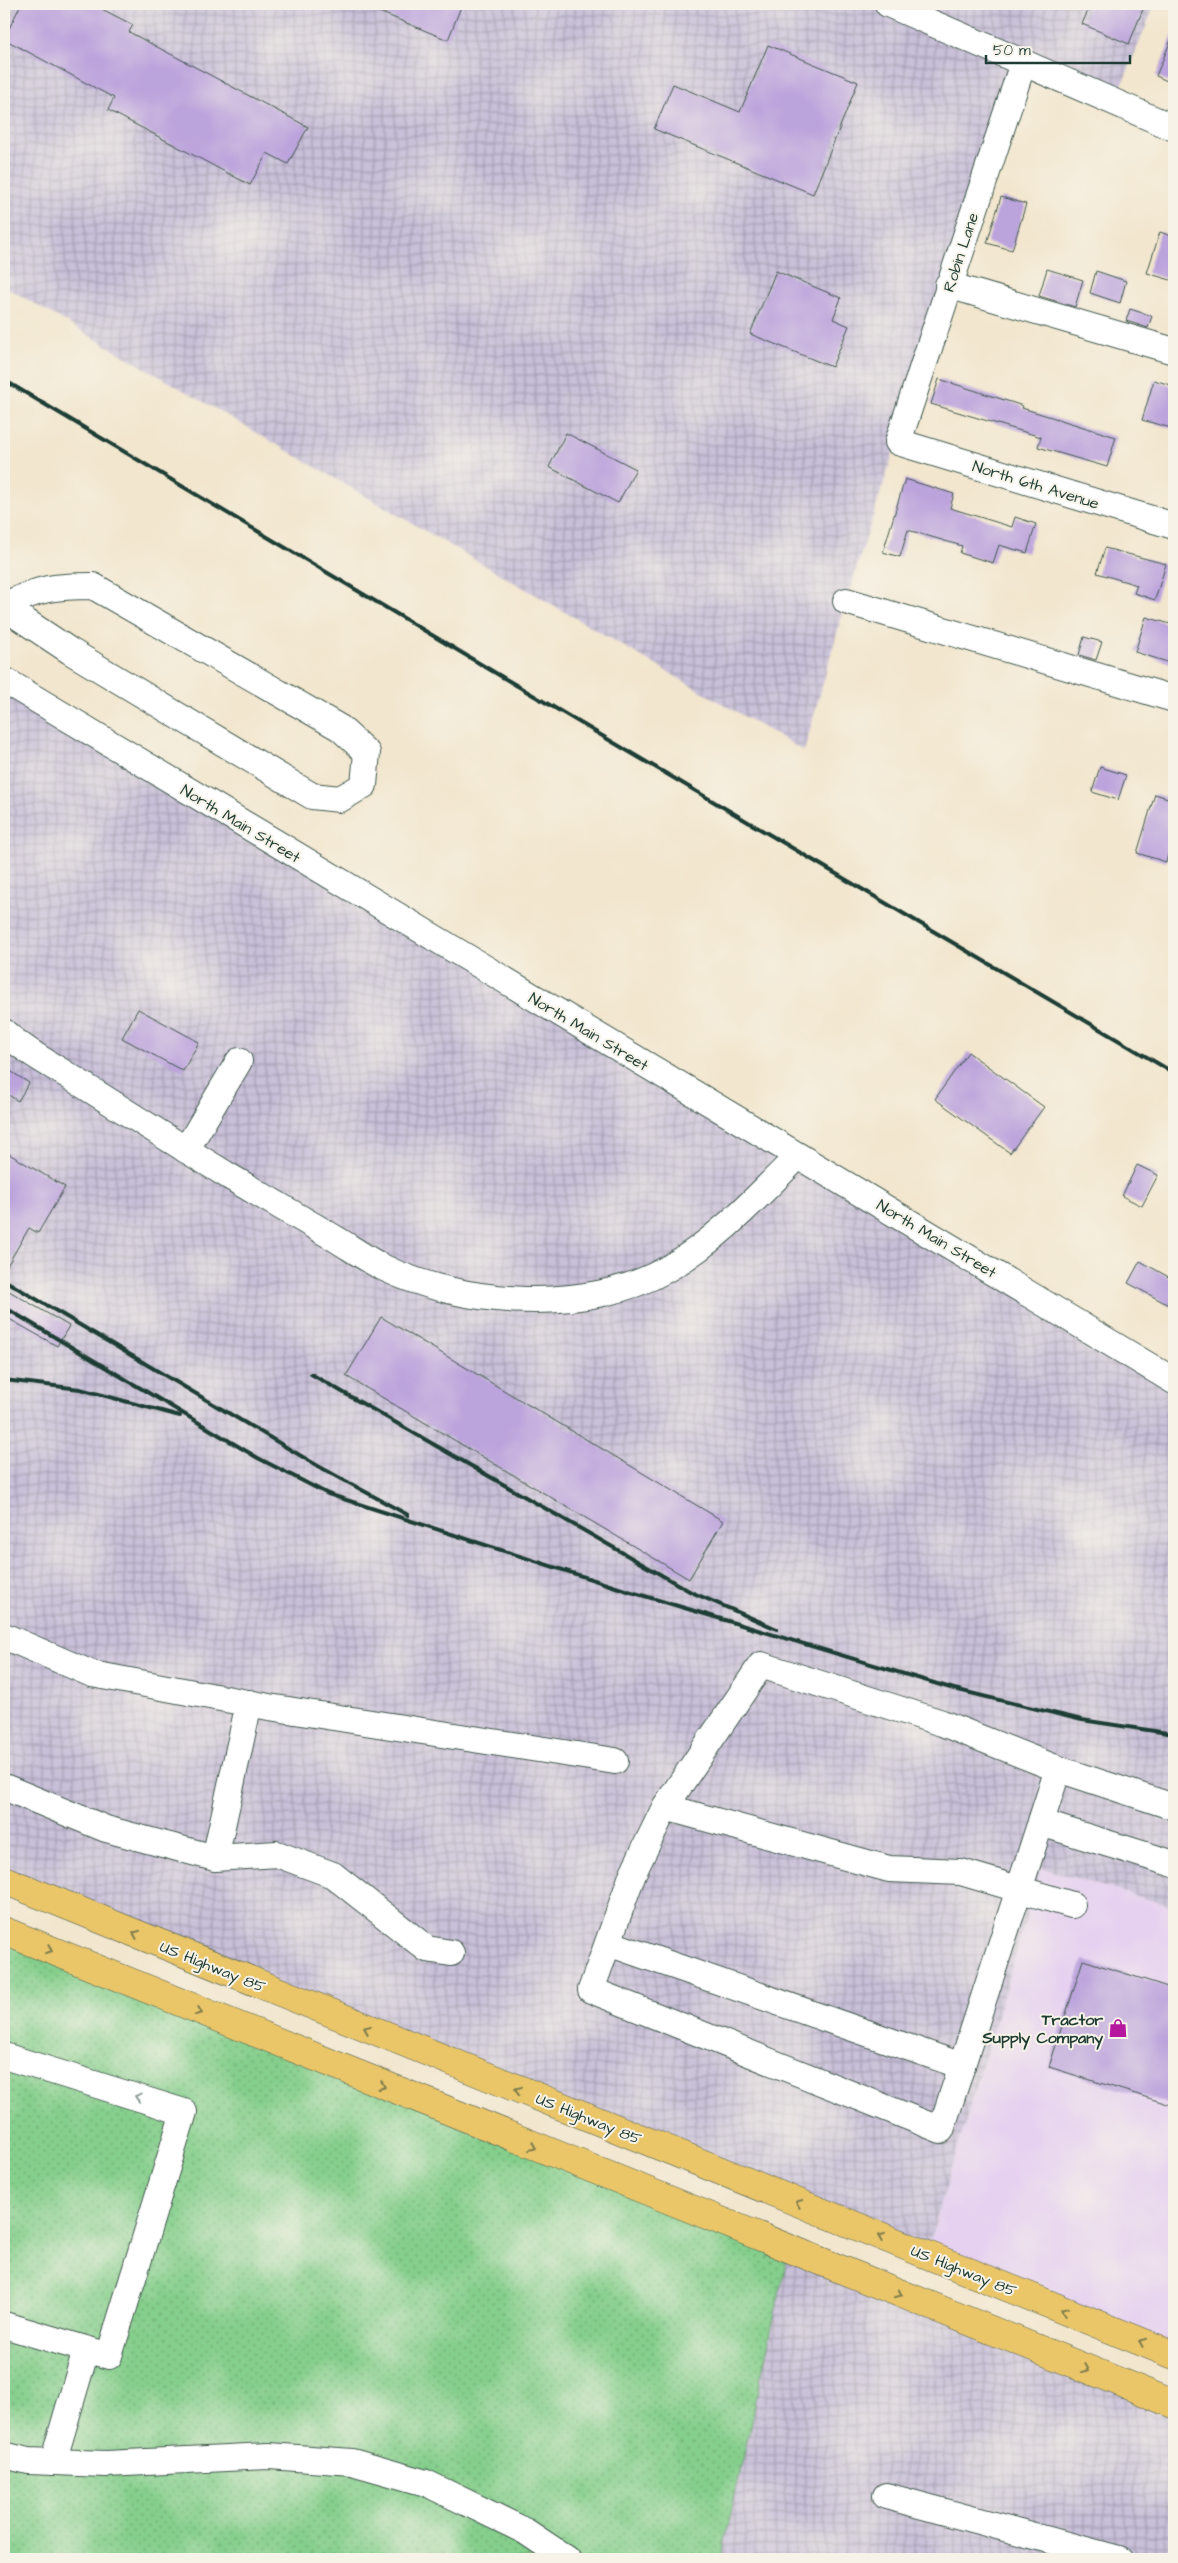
<svg xmlns="http://www.w3.org/2000/svg" width="1178" height="2563" font-family="'Architects Daughter',sans-serif">
<defs>
<pattern id="industrial-grid" width="8" height="8" patternUnits="userSpaceOnUse" patternTransform="scale(1.25)"><rect width="8" height="8" fill="#c8bfd8"/><path d="M0 4h8M4 0v8" fill="none" stroke="#a29cb0"/></pattern>
<pattern id="grass-dots" width="8" height="8" patternUnits="userSpaceOnUse" patternTransform="scale(1.25)"><rect width="8" height="8" fill="#85cf8c"/><path d="M2 2h.1M6 6h.1" fill="none" stroke="#6ca973" stroke-width="1.8" stroke-linecap="round"/></pattern>
</defs>
<rect width="100%" height="100%" fill="#f7f3e8"/>
<filter id="ink" filterUnits="userSpaceOnUse"><feTurbulence type="fractalNoise" baseFrequency=".02" numOctaves="2"/><feDisplacementMap in="SourceGraphic" scale="10" xChannelSelector="R" yChannelSelector="G"/><feConvolveMatrix kernelMatrix="1 2 1 2 8 2 1 2 1" color-interpolation-filters="sRGB"/></filter>
<filter id="wash" filterUnits="userSpaceOnUse"><feTurbulence type="fractalNoise" baseFrequency=".0096" numOctaves="4" result="noise"/><feDisplacementMap in="SourceGraphic" scale="20" xChannelSelector="R" yChannelSelector="G"/><feGaussianBlur stdDeviation="1.12" result="paint"/><feColorMatrix in="noise" values="0 0 0 0 0 0 0 0 0 0 0 0 0 0 0 0 0 1.4 0 .05"/><feComposite in="paint" operator="in"/></filter>
<g filter="url(#wash)">
<rect width="100%" height="100%" fill="#f2e6ce"/>
<path fill="#e6d2f0" d="M 1041,1868 L 1174,1907 L 1174,2355 L 926,2254 Z"/>
<g fill="url(#industrial-grid)">
<path d="M 4,4 L 1155,4 L 1115,102 L 1018,61 L 846,601 L 804,751 L 4,286 Z"/>
<path d="M 4,680 L 1174,1381 L 1174,1907 L 1041,1868 L 926,2254 L 4,1880 Z"/>
<path d="M 789,2249 L 1174,2404 L 1174,2559 L 721,2559 Z"/>
</g>
<path fill="url(#grass-dots)" stroke="#528660" d="M 4,1931 L 789,2249 L 721,2559 L 4,2559 Z"/>
<g id="blocks">
<g fill="#bba3dc">
<path d="M 21,4 L 92,4 L 133,25 L 129,32 L 308,127 L 288,164 L 267,153 L 250,185 L 108,110 L 114,98 L 4,39 Z"/>
<path d="M 360,4 L 462,4 L 448,40 Z"/>
<path d="M 1091,4 L 1145,4 L 1129,44 L 1082,24 Z"/>
<path d="M 1174,33 L 1174,84 L 1156,76 Z"/>
<path d="M 768,45 L 858,82 L 813,194 L 654,129 L 673,84 L 740,112 Z"/>
<path d="M 1001,197 L 1026,204 L 1012,250 L 987,243 Z"/>
<path d="M 1160,232 L 1174,237 L 1174,281 L 1147,273 Z"/>
<path d="M 1047,269 L 1083,280 L 1075,307 L 1039,296 Z"/>
<path d="M 776,271 L 841,298 L 833,319 L 849,326 L 832,367 L 750,334 Z"/>
<path d="M 1096,271 L 1126,281 L 1120,303 L 1090,293 Z"/>
<path d="M 1130,309 L 1152,316 L 1148,328 L 1126,321 Z"/>
<path d="M 939,379 L 1023,406 L 1022,408 L 1116,437 L 1107,467 L 1038,447 L 1041,437 L 931,404 Z"/>
<path d="M 1154,380 L 1174,386 L 1174,417 L 1171,428 L 1142,420 Z"/>
<path d="M 566,433 L 636,469 L 618,503 L 549,467 Z"/>
<path d="M 905,479 L 954,494 L 950,508 L 1012,527 L 1015,517 L 1036,524 L 1027,553 L 999,545 L 993,563 L 960,553 L 962,546 L 908,530 L 900,557 L 883,552 Z"/>
<path d="M 1105,548 L 1166,564 L 1155,600 L 1134,593 L 1137,585 L 1097,573 Z"/>
<path d="M 1146,617 L 1174,625 L 1174,664 L 1135,652 Z"/>
<path d="M 1084,637 L 1102,642 L 1096,660 L 1079,655 Z"/>
<path d="M 1100,767 L 1126,775 L 1118,800 L 1092,792 Z"/>
<path d="M 1155,794 L 1174,800 L 1174,834 L 1166,862 L 1137,853 Z"/>
<path d="M 138,1009 L 199,1042 L 183,1071 L 122,1038 Z"/>
<path d="M 968,1052 L 1044,1107 L 1010,1153 L 935,1099 Z"/>
<path d="M 4,1067 L 29,1083 L 18,1101 L 4,1092 Z"/>
<path d="M 4,1151 L 65,1187 L 38,1233 L 29,1228 L 4,1271 Z"/>
<path d="M 1137,1165 L 1158,1175 L 1142,1206 L 1122,1196 Z"/>
<path d="M 1140,1261 L 1174,1280 L 1174,1308 L 1128,1283 Z"/>
<path d="M 4,1288 L 69,1326 L 57,1346 L 4,1316 Z"/>
<path d="M 381,1317 L 723,1521 L 689,1579 L 346,1376 Z"/>
<path d="M 1083,1960 L 1174,1989 L 1174,2106 L 1049,2067 Z"/>
</g>
</g>
</g>
<g filter="url(#ink)">
<use href="#blocks" fill-opacity="0" stroke="#3f564b" stroke-width="1"/>
<g fill="none" stroke-linecap="round" stroke-linejoin="round">
<g stroke="#3f564b" stroke-width="28">
<g id="minor">
<path d="M 888,4 L 1174,128"/>
<path d="M 1023,63 L 898,442 L 1174,526"/>
<path d="M 948,285 L 1174,351"/>
<path d="M 846,601 L 1174,699"/>
<path d="M 4,606 C 39,588 54,586 93,586 L 340,728 L 367,753 L 364,785 L 340,799 L 312,796 L 70,651 L 4,607"/>
<path d="M 4,680 L 1174,1381"/>
<path d="M 4,1032 C 26,1052 55,1067 80,1083 C 131,1115 181,1147 232,1178 C 265,1197 298,1217 331,1236 C 348,1246 365,1258 382,1267 C 462,1306 588,1315 667,1269 C 718,1240 757,1197 798,1156"/>
<path d="M 186,1150 L 239,1061"/>
<path d="M 4,1636 L 92,1674 L 269,1707 L 615,1761"/>
<path d="M 1058,1769 L 1174,1807"/>
<path d="M 4,1787 L 106,1829 L 215,1858 L 249,1703"/>
<path d="M 665,1807 L 761,1665 L 942,1723 L 1058,1769 L 941,2130 L 591,1990 L 633,1873 L 665,1807 L 889,1869 L 961,1872 L 1072,1905"/>
<path d="M 1041,1823 L 1174,1864"/>
<path d="M 215,1858 L 277,1854 L 333,1875 L 427,1949 L 451,1953"/>
<path d="M 608,1943 L 962,2066"/>
<path d="M 4,2056 L 184,2112 L 109,2356 L 4,2325"/>
<path d="M 4,2455 L 28,2461 L 106,2464 L 269,2456 L 352,2462 L 426,2483 L 525,2531 L 567,2559"/>
<path d="M 53,2462 L 86,2350"/>
<path d="M 886,2496 L 1119,2559"/>
</g>
</g>
<g stroke="#3f564b" stroke-width="29">
<g id="highway">
<path d="M 4,1880 L 1174,2355"/>
<path d="M 4,1931 L 1174,2404"/>
</g>
</g>
<use href="#minor" stroke="#fff" stroke-width="26"/>
<use href="#highway" stroke="#ebc669" stroke-width="28"/>
<g stroke="#1f3d34" stroke-width="4">
<path d="M 4,380 L 504,678 L 1174,1073"/>
<path d="M 4,1280 L 318,1466 L 408,1515"/>
<path d="M 4,1307 L 258,1458 L 328,1494 L 628,1591 L 954,1689 L 1082,1720 L 1174,1734"/>
<path d="M 311,1374 L 691,1592 L 777,1629"/>
<path d="M 4,1380 L 80,1389 L 180,1416"/>
</g>
</g>
<defs><path id="oneway-chevron" d="M-2-3.5L2.5 0L-2 3.5" fill="none" stroke-width="1.6" stroke-linecap="round" stroke-linejoin="round" transform="scale(1.25)"/></defs>
<g stroke="#7b7b4c">
<use href="#oneway-chevron" transform="translate(136 1934) rotate(-158)"/>
<use href="#oneway-chevron" transform="translate(49 1950) rotate(22)"/>
<use href="#oneway-chevron" transform="translate(199 2012) rotate(22)"/>
<use href="#oneway-chevron" transform="translate(367 2029) rotate(-158)"/>
<use href="#oneway-chevron" transform="translate(382 2086) rotate(22)"/>
<use href="#oneway-chevron" transform="translate(518 2090) rotate(-158)"/>
<use href="#oneway-chevron" transform="translate(533 2147) rotate(22)"/>
<use href="#oneway-chevron" transform="translate(799 2203) rotate(-158)"/>
<use href="#oneway-chevron" transform="translate(881 2237) rotate(-158)"/>
<use href="#oneway-chevron" transform="translate(899 2294) rotate(22)"/>
<use href="#oneway-chevron" transform="translate(1064 2311) rotate(-158)"/>
<use href="#oneway-chevron" transform="translate(1142 2342) rotate(-158)"/>
<use href="#oneway-chevron" transform="translate(1086 2369) rotate(22)"/>
</g>
<use stroke="#8f9e9a" href="#oneway-chevron" transform="translate(138 2097) rotate(-163)"/>
</g>
<defs>
<g id="shop-bare" transform="scale(1.5)"><path d="M-5-2.5h2.3a2.7 3.5 0 0 1 5.4 0H5L5.5 6h-11ZM-1.5-2.5h3a1.5 2.3 0 0 0-3 0Z" fill="#b5179e" stroke="#f7f3e8" stroke-width="2.5" paint-order="stroke"/></g>
</defs>
<g fill-rule="evenodd">
<use href="#shop-bare" x="1118" y="2028"/>
</g>
<g text-anchor="middle" stroke-width="4" stroke-linejoin="round" paint-order="stroke">
<g font-size="16" fill="#1f3d34" stroke="#f7f3e8">
<text transform="translate(960 252) rotate(-72)" y="6">Robin Lane</text>
<text transform="translate(1036 484) rotate(17)" y="6">North 6th Avenue</text>
<text transform="translate(241 823) rotate(31)" y="6">North Main Street</text>
<text transform="translate(589 1031) rotate(31)" y="6">North Main Street</text>
<text transform="translate(937 1238) rotate(31)" y="6">North Main Street</text>
<text transform="translate(213 1966) rotate(22)" y="6">US Highway 85</text>
<text transform="translate(589 2118) rotate(22)" y="6">US Highway 85</text>
<text transform="translate(964 2270) rotate(22)" y="6">US Highway 85</text>
</g>
<g font-size="16" font-weight="bold" fill="#1f3d34" stroke="#f7f3e8" text-anchor="end">
<text x="1103" y="2025">Tractor<tspan x="1103" dy="18">Supply Company</tspan></text>
</g>
</g>
<rect width="1178" height="2563" fill="none" stroke="#f7f3e8" stroke-width="20"/>
<path d="M986 55v8h144v-8" fill="none" stroke="#1f3d34" stroke-width="2.5"/>
<text x="993" y="55" font-size="15" fill="#1f3d34" stroke="#f7f3e8" stroke-width="4" paint-order="stroke">50 m</text>
</svg>
